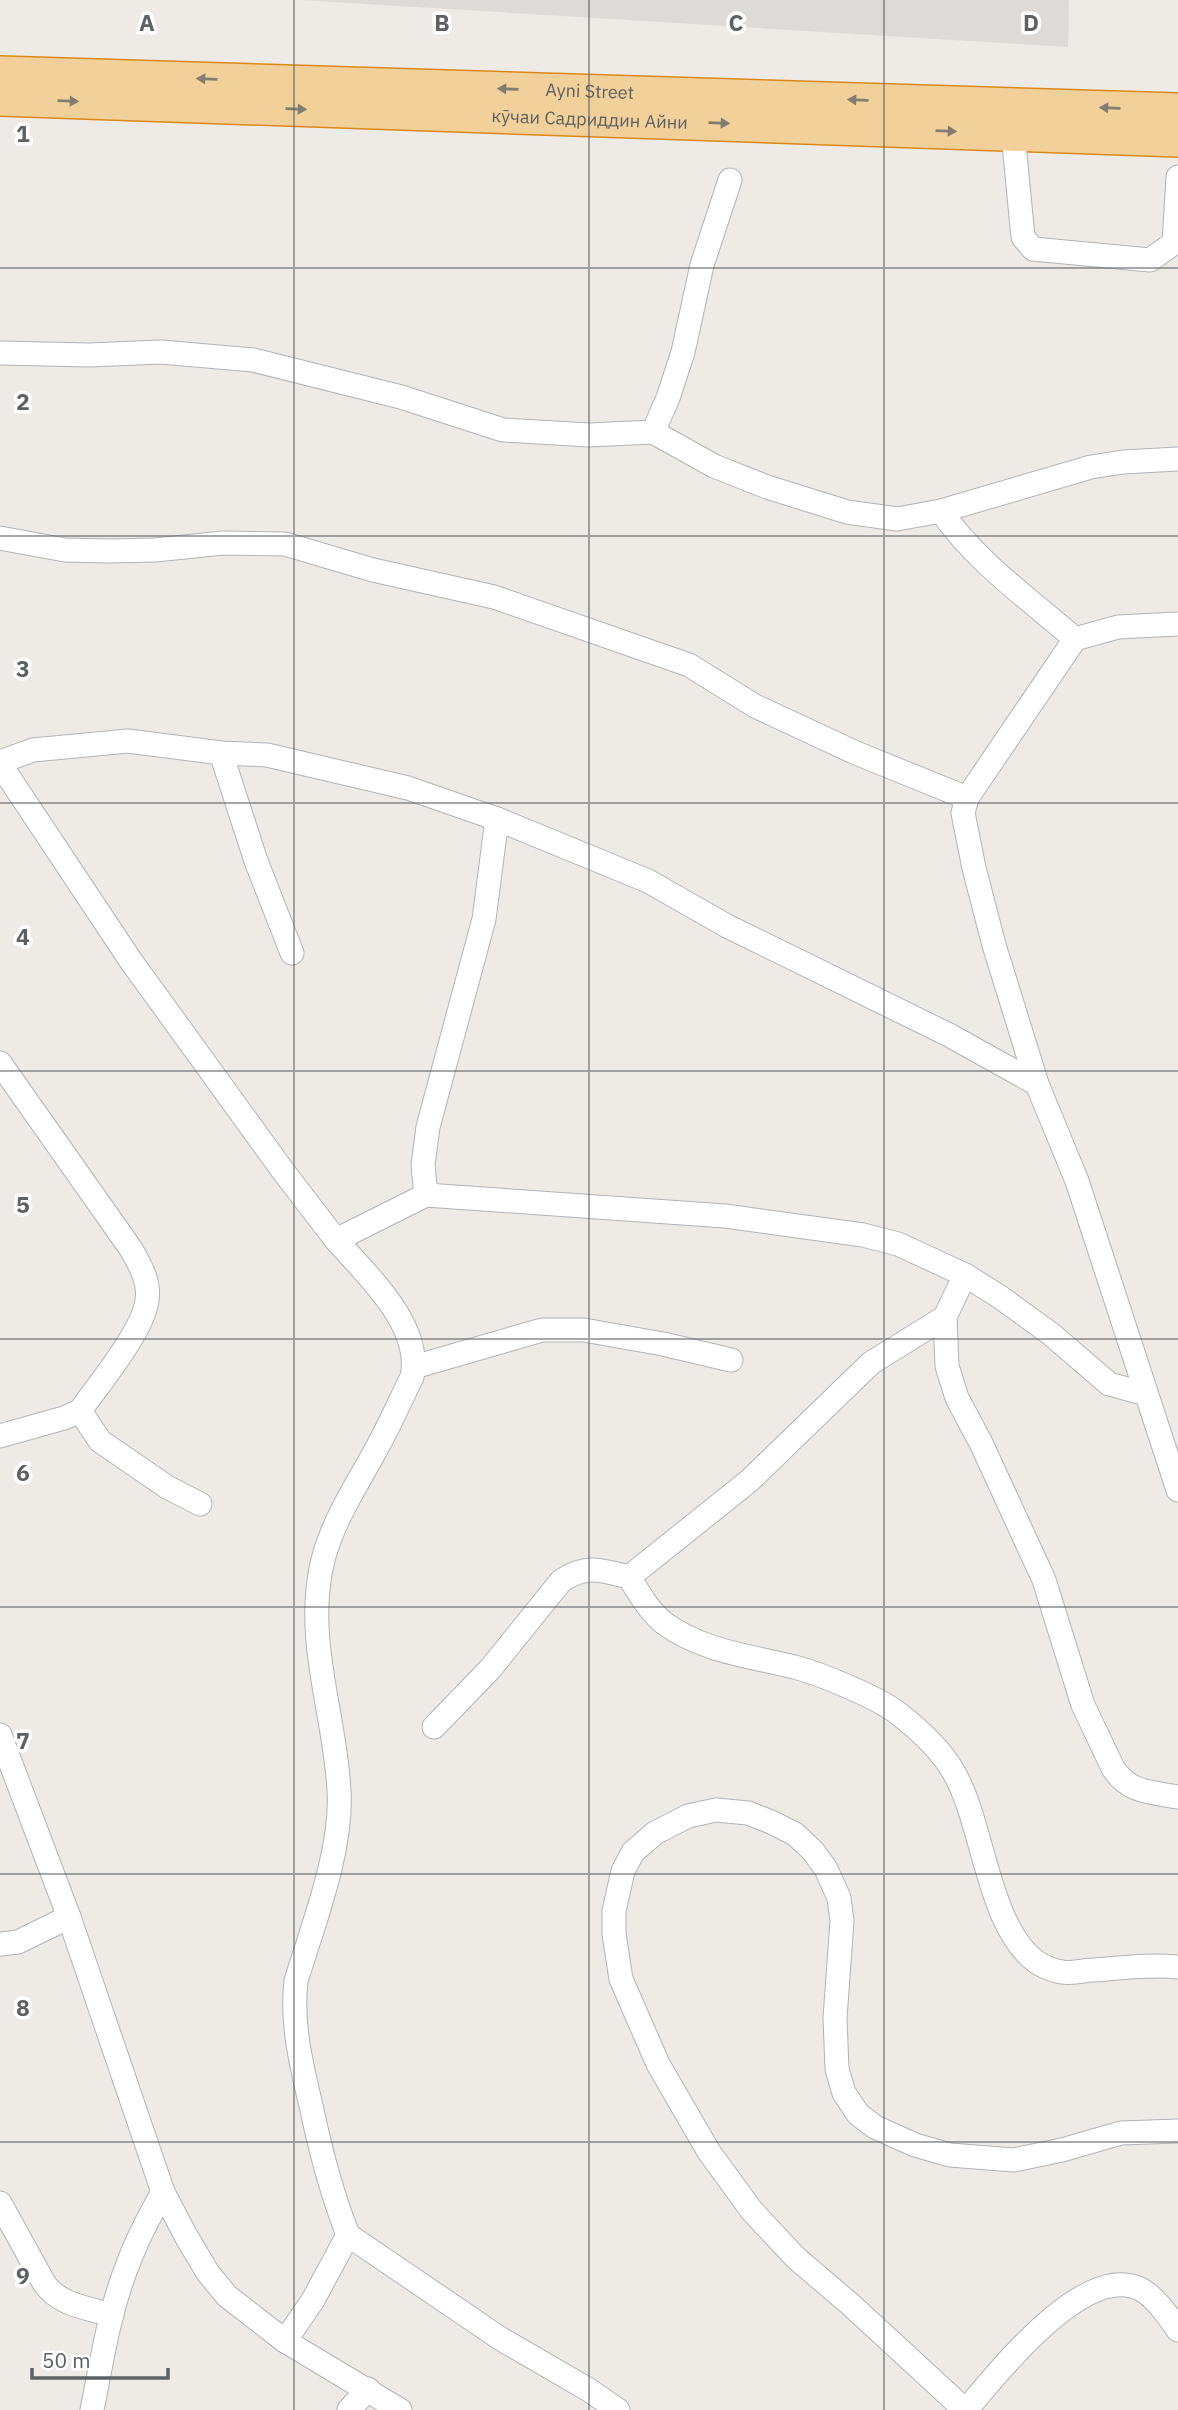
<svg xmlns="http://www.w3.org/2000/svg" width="1178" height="2410" font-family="'IBM Plex Sans',sans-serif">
<rect width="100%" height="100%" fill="#eeebe6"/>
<path fill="#dddad8" d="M 302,0 L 1069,0 L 1068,47 L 301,0 Z"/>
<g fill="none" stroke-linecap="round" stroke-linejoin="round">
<g stroke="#b1b3b6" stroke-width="25">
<g id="minor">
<path d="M 1013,134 L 1023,237 L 1033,249 L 1150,260 L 1174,243 L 1178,177"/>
<path d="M 0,353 L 89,355 L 161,352 L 253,360 L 401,397 L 503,430 L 589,435 L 653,432 L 714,466 L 767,487 L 847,512 L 897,519 L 941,511"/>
<path d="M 653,432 L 668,398 L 683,352 L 702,265 L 730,180"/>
<path d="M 0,538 L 65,550 L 109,551 L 155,550 L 223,543 L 285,544 L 373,570 L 494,597 L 689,665 L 755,706 L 856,753 L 967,798"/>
<path d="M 1075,639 C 1028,598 976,562 941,511 L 1091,467 L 1123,462 L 1178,459"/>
<path d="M 221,753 L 256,861 L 292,953"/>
<path d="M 0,762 L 33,750 L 128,741 L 221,753 L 267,755 L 408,788 L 497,819 L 648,881 L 727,926 L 949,1035 L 1037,1084 L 1077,1181 L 1178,1490"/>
<path d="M 0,764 L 131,961 L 283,1171 L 336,1240"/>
<path d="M 0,1063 L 131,1249 C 140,1265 150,1281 147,1300 C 144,1330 98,1385 80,1411 L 64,1418 L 0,1436"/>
<path d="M 1037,1084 L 994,945 L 974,868 L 963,813 L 967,798 L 1075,639 L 1118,627 L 1178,624"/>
<path d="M 426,1195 L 423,1165 L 428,1127 L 484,919 L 497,819"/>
<path d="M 965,1275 L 945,1317 L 947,1366 L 957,1398 L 981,1443 L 1044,1580 L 1083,1705 L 1113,1768 C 1128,1793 1152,1792 1178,1797"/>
<path d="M 414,1367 L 542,1330 L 584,1330 L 663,1344 L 731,1360"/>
<path d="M 80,1411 L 100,1441 L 167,1487 L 200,1504"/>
<path d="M 629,1577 L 749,1481 L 871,1363 L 945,1317"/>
<path d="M 434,1727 L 491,1668 L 561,1581 C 586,1564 601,1570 629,1577 C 639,1593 649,1611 664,1623 C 703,1652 752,1656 798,1668 C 823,1675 879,1698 899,1714 C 918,1729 941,1750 953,1771 C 984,1822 987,1928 1038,1963 C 1045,1967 1054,1971 1062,1972 C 1072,1974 1083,1970 1094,1970 C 1122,1968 1150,1964 1178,1967"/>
<path d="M 0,1735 L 69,1917 L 163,2192 L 186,2236 L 208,2273 L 227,2296 L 285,2341 L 400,2410"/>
<path d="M 0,1944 L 18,1942 L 69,1917"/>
<path d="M 0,2203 L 44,2283 C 59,2305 87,2308 112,2315"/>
<path d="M 348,2235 L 501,2339 L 589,2390 L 618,2410"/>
<path d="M 285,2341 L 313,2300 L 348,2235 C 332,2194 321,2153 312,2110 C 302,2067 291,2026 296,1981 C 313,1925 343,1849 339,1790 C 335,1715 306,1644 321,1569 C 329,1525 359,1482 379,1444 C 391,1422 401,1399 412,1377 C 423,1326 367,1275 336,1240 L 426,1195 L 725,1216 L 863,1235 L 898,1244 L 965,1275 L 1000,1297 L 1051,1334 L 1109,1384 L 1146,1394"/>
<path d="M 92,2410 C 102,2361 109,2311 128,2264 C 137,2239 150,2215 163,2192"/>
<path d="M 349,2410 L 368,2389"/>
<path d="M 965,2410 L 850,2304 L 796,2258 L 752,2211 L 709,2152 L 658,2064 L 621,1979 L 614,1934 L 614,1911 L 623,1871 L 633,1852 L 655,1833 L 688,1816 L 716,1810 L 748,1813 L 771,1822 L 795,1834 L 813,1851 L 826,1869 L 839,1898 L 842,1921 L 835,2018 L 837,2069 L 844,2093 L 858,2114 L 875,2127 L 915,2145 L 950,2155 L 1014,2160 L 1062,2150 L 1121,2133 L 1178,2131"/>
<path d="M 966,2410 C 998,2373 1086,2259 1142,2290 C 1157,2299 1168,2316 1178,2330"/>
</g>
</g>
<g stroke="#da8919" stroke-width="36">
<g id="highway">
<path id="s1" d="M 0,73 L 1178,110"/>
<path id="s2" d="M 0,99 L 1178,140"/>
</g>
</g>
<use href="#minor" stroke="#fff" stroke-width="23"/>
<use href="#highway" stroke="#f1d199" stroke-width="33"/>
</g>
<defs><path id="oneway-solid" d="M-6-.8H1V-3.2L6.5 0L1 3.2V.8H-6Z" transform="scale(1.75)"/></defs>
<g fill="#827d71">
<use href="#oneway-solid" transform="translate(207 79) rotate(-178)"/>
<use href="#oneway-solid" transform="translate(508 89) rotate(-178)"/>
<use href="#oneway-solid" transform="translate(858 100) rotate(-178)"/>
<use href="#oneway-solid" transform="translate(68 101) rotate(2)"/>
<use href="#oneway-solid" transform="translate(1110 108) rotate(-178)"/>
<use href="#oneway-solid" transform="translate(296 109) rotate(2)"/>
<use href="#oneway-solid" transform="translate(719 123) rotate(2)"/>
<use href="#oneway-solid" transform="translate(946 131) rotate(2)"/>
</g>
<path fill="none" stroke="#5d6164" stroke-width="2" stroke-opacity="0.55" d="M 294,0 L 294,2410M 589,0 L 589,2410M 884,0 L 884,2410M 0,268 L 1178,268M 0,536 L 1178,536M 0,803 L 1178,803M 0,1071 L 1178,1071M 0,1339 L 1178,1339M 0,1607 L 1178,1607M 0,1874 L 1178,1874M 0,2142 L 1178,2142"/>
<g text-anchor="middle" stroke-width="7" stroke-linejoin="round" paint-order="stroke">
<g font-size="18" fill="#5d6164" stroke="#fff">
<text dy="6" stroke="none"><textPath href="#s1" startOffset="590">Ayni Street</textPath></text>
<text dy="6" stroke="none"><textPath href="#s2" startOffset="590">кӯчаи Садриддин Айни</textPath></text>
</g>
</g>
<g font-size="23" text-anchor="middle" font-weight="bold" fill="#5d6164" stroke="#fff" stroke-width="7" stroke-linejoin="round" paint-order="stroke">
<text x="147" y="31">A</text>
<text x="442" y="31">B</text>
<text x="736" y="31">C</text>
<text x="1031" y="31">D</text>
<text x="23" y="142">1</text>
<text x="23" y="410">2</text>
<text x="23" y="677">3</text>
<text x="23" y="945">4</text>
<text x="23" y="1213">5</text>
<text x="23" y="1481">6</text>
<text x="23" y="1749">7</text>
<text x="23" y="2016">8</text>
<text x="23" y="2284">9</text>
</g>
<path d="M32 2368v10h136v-10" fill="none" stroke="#5d6164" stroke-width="3.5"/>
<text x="42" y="2368" font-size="21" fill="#5d6164" stroke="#ffffff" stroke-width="5" paint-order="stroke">50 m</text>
</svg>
